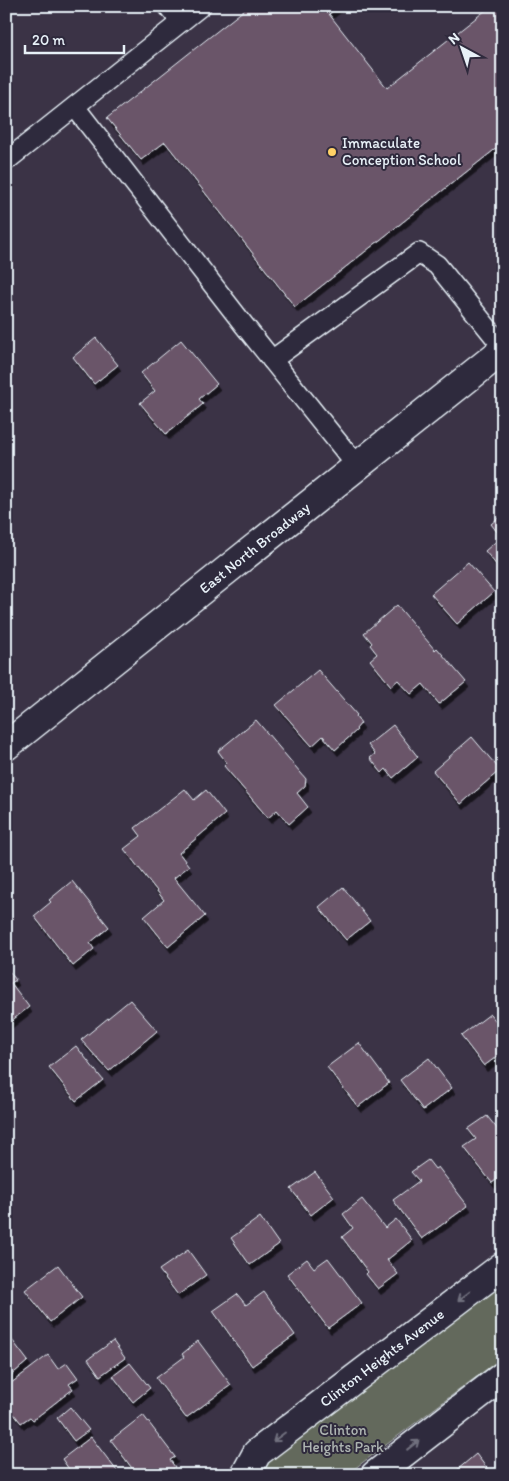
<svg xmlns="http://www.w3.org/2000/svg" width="509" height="1481" font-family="Itim,sans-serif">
<defs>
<filter id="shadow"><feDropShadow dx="3" dy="5.5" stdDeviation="0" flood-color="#0009"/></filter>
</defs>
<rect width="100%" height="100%" fill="#3b3346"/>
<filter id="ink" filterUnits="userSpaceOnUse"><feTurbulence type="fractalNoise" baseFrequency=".02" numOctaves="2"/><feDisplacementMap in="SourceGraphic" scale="10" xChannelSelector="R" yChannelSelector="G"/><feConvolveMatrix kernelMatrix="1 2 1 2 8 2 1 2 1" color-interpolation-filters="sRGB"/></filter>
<g filter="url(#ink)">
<path fill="#64695b" stroke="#a6adaa" d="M 503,1281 L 503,1357 L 346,1475 L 254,1475 L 265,1458 Z"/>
<g fill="#6b5569" stroke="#e8f1f8" filter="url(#shadow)">
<path d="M 249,6 L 339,6 L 329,14 L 387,88 L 491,6 L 503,6 L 503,143 L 295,307 L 165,142 L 141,160 L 107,118 Z"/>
<path d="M 96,338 L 118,365 L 94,384 L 73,357 Z"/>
<path d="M 181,340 L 217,384 L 199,399 L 203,404 L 166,434 L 140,403 L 155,391 L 141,373 Z"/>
<path d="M 503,514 L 503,573 L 485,551 L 501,537 L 491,524 Z"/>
<path d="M 468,562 L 494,592 L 457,624 L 431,594 Z"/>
<path d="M 397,605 L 435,650 L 437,648 L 466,682 L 439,704 L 423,684 L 411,694 L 398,680 L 391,686 L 370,660 L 377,654 L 370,645 L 372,643 L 364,633 Z"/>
<path d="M 318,670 L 357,715 L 356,716 L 361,723 L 356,729 L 357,730 L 335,750 L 323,736 L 312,746 L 276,705 Z"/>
<path d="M 256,720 L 306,779 L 305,786 L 297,793 L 308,807 L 289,824 L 277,810 L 268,818 L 224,766 L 227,763 L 218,751 Z"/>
<path d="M 393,725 L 418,757 L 393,778 L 386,769 L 382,773 L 370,758 L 375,754 L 368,745 Z"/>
<path d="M 472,737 L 500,770 L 461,804 L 433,771 Z"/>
<path d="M 185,789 L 194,800 L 206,790 L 225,814 L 179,853 L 189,866 L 174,878 L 205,916 L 168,947 L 144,917 L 164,900 L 124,849 L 141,836 L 135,828 Z"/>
<path d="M 72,881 L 109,927 L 90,943 L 94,949 L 73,966 L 34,916 L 51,902 L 49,900 Z"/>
<path d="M 343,887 L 370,921 L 346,940 L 319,907 Z"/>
<path d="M 6,967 L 16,980 L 11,983 L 29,1007 L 6,1025 Z"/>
<path d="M 130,1000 L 157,1031 L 109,1071 L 81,1040 Z"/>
<path d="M 490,1014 L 503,1030 L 503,1052 L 484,1066 L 461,1036 Z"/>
<path d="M 359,1043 L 389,1083 L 358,1107 L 327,1067 Z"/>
<path d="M 76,1046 L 103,1080 L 76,1101 L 49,1067 Z"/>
<path d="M 429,1058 L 452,1088 L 423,1110 L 400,1080 Z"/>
<path d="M 487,1116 L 503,1136 L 503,1175 L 492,1183 L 464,1147 L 476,1139 L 468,1129 Z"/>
<path d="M 428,1160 L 435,1169 L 438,1167 L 468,1206 L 422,1239 L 393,1200 L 419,1181 L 411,1172 Z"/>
<path d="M 315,1172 L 334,1197 L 311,1215 L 291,1189 Z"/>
<path d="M 362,1199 L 385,1228 L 396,1219 L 412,1240 L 387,1260 L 398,1274 L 378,1289 L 366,1274 L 368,1272 L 342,1237 L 353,1228 L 343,1214 Z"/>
<path d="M 260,1217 L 279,1244 L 250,1265 L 231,1238 Z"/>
<path d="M 188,1250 L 206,1275 L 178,1295 L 159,1270 Z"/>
<path d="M 328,1258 L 362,1303 L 328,1328 L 287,1274 L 307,1259 L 314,1268 Z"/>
<path d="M 58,1265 L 82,1297 L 50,1322 L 25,1290 Z"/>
<path d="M 264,1292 L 295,1335 L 252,1366 L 213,1311 L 237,1294 L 246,1305 Z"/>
<path d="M 6,1332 L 28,1361 L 9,1377 L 6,1374 Z"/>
<path d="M 113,1341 L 125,1358 L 100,1376 L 88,1359 Z"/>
<path d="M 198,1341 L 231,1385 L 186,1418 L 156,1378 L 184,1357 L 182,1354 Z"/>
<path d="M 48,1355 L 58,1369 L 67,1363 L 78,1378 L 69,1384 L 73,1389 L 33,1420 L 30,1417 L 21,1423 L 6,1404 L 6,1394 L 10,1392 L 6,1387 Z"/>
<path d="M 130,1363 L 150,1388 L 133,1402 L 113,1376 Z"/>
<path d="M 70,1407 L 89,1430 L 74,1441 L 57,1418 Z"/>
<path d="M 143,1415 L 175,1457 L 170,1460 L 175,1467 L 166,1475 L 137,1475 L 111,1440 Z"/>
<path d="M 91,1437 L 120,1475 L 73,1475 L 62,1459 Z"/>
<path d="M 476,1454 L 492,1475 L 451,1475 Z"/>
</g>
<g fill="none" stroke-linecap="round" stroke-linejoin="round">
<g stroke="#e8f1f8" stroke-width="22">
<g id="service">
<path d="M 168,6 L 181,22"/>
<path d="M 75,107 L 244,325 L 357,466"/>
<path d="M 6,161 L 201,6"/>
<path d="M 272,360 L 419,253 L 437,265 L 503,347"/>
</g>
</g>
<g stroke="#e8f1f8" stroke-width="31">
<g id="minor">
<path id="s1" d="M 245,1475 L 257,1453 L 503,1266"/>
<path d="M 375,1475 L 503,1376"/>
</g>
</g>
<g stroke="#e8f1f8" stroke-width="31">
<g id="secondary">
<path id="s2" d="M 6,746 L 503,350"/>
</g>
</g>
<use href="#service" stroke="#2f2a3d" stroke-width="19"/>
<use href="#minor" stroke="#2f2a3d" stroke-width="28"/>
<use href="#secondary" stroke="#2f2a3d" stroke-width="28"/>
</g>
<defs><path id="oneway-shaft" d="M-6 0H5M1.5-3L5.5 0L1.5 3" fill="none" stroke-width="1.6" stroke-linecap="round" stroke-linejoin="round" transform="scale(1.25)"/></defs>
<g stroke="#70707e">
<use href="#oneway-shaft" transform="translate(464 1296) rotate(143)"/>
<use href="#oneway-shaft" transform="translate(279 1437) rotate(143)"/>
<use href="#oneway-shaft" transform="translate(413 1445) rotate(-38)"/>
</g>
</g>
<circle fill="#ffd166" stroke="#2f2a3d" stroke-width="2" cx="332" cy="152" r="5"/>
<g text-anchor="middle" stroke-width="4" stroke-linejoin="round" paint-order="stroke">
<g font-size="15" fill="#e8f1f8" stroke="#2f2a3d" text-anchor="start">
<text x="342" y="148">Immaculate<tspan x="342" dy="17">Conception School</tspan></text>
</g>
<g font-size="15" fill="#e8f1f8" stroke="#2f2a3d">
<text dy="5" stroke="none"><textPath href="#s2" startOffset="318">East North Broadway</textPath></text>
<text dy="5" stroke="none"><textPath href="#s1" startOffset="182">Clinton Heights Avenue</textPath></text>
</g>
<g font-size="15" fill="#adb4b1" stroke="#2f2a3d">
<text x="343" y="1435">Clinton<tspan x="343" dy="17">Heights Park</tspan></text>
</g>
</g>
<rect width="509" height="1481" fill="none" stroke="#2f2a3d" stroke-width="25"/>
<rect x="12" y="12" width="484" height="1456" fill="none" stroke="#e8f1f8" stroke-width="2" filter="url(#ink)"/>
<g transform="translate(462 48) rotate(320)" stroke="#2f2a3d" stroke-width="4" paint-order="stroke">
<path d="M0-4L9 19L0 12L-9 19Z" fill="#e8f1f8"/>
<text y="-8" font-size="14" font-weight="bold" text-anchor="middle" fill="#e8f1f8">N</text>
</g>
<path d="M25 45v8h99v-8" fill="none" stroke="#e8f1f8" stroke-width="2.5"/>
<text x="32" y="45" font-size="15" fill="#e8f1f8" stroke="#2f2a3d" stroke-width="4" paint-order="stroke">20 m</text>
</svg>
